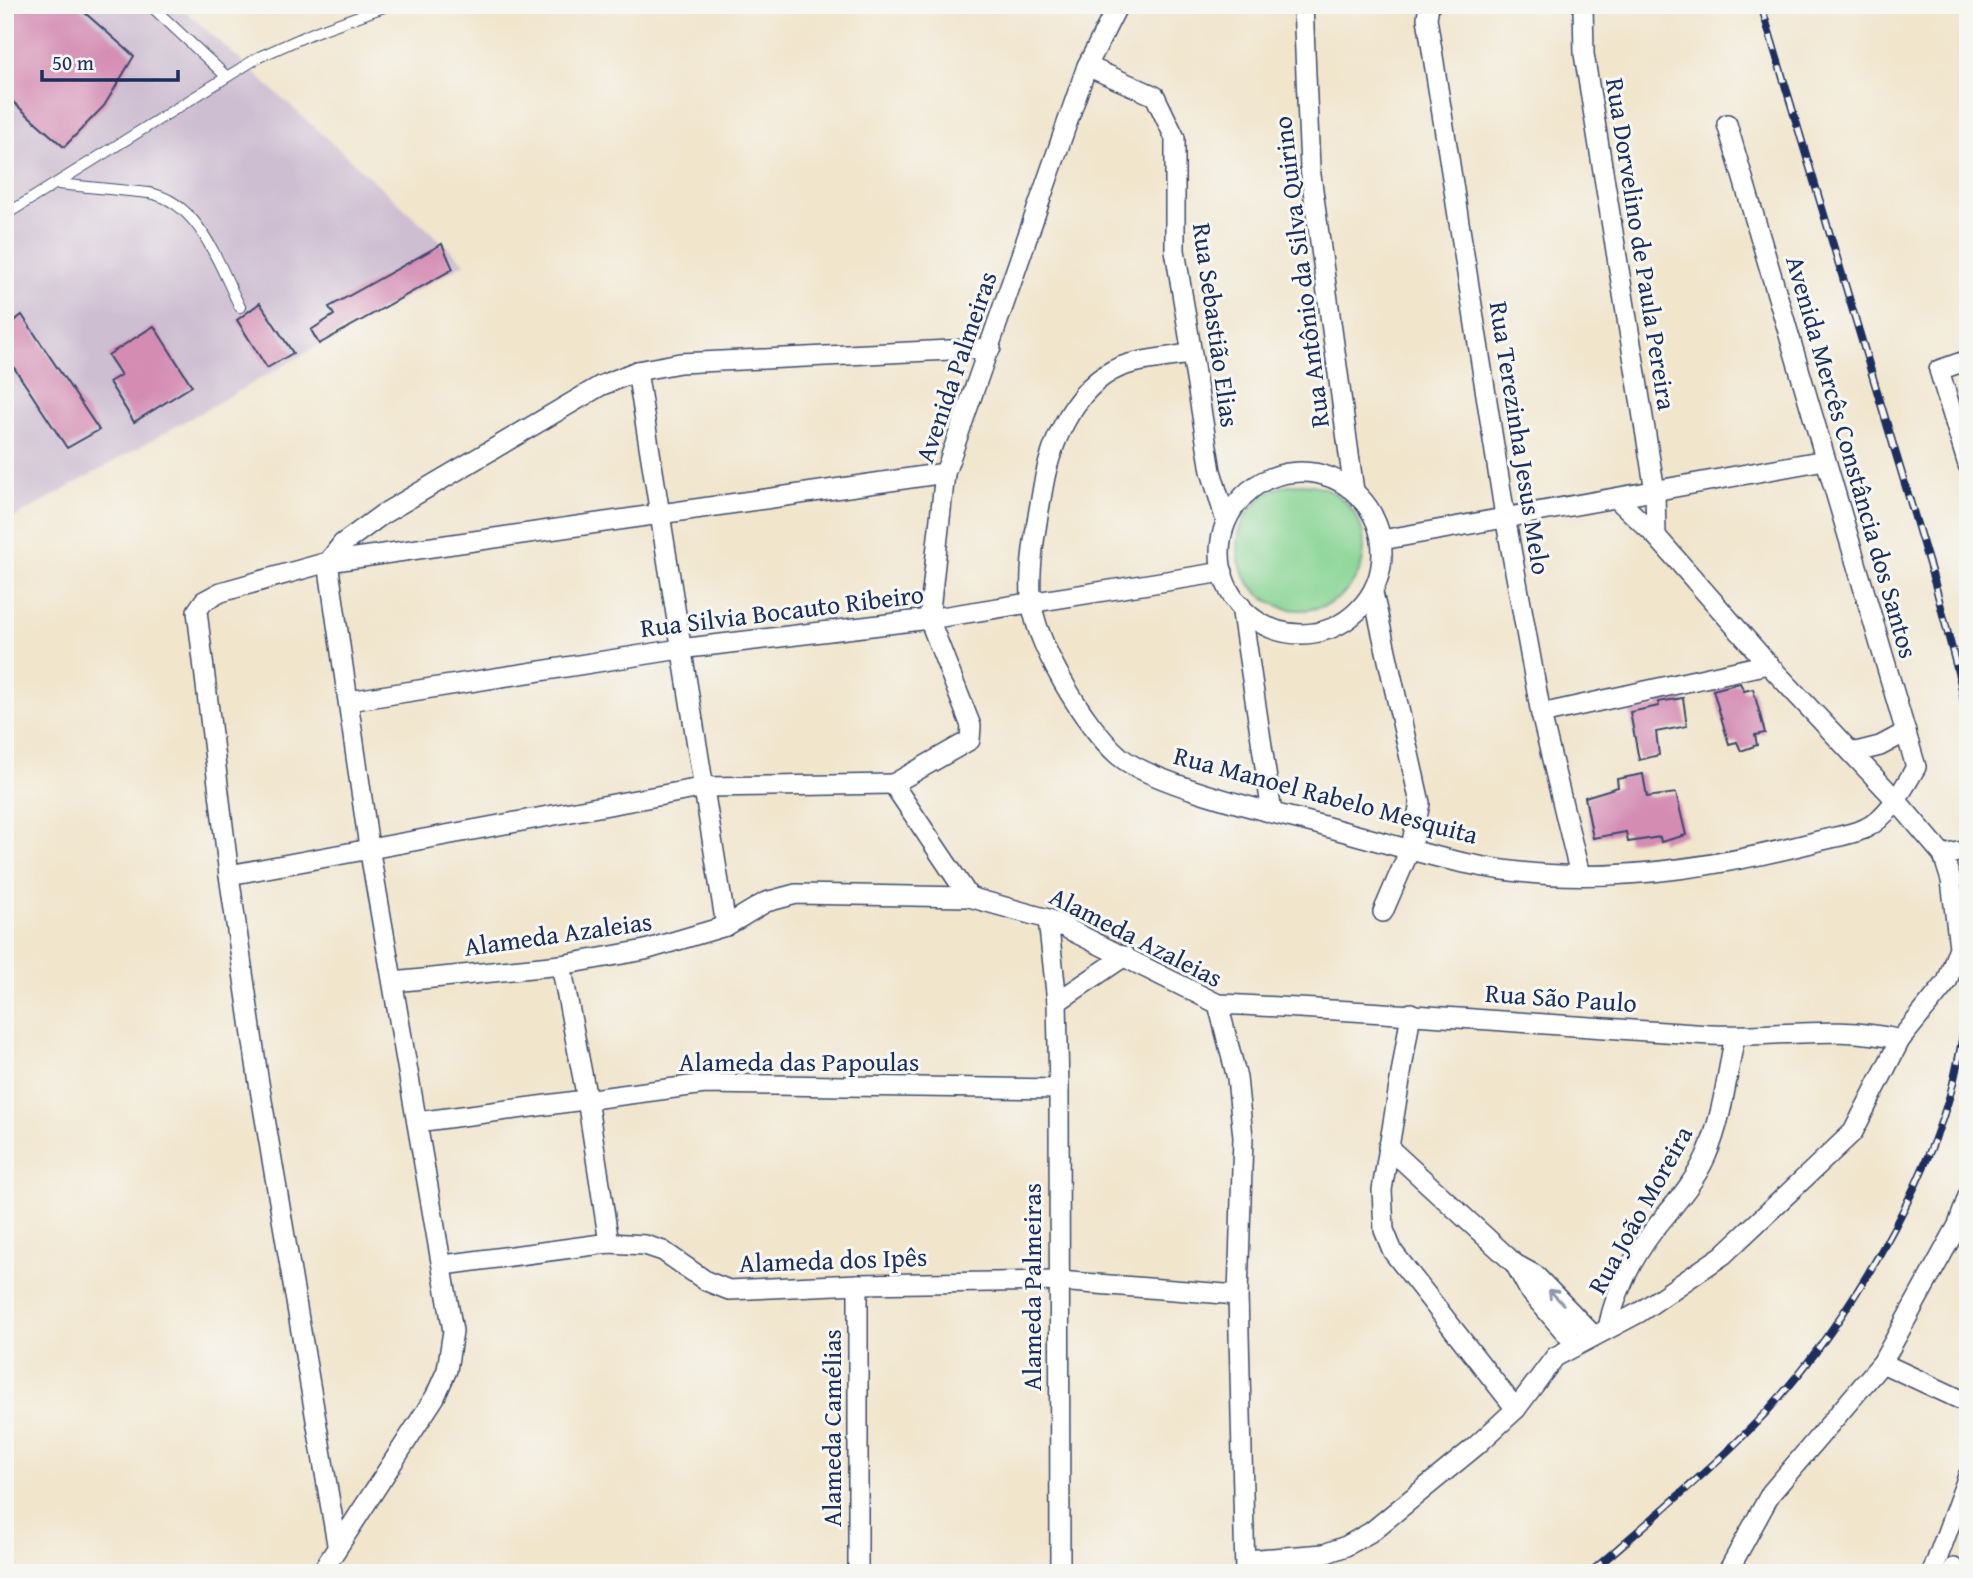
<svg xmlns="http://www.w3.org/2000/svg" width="1973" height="1578" font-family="'Gentium Book Plus',serif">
<rect width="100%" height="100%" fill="#f6f6f2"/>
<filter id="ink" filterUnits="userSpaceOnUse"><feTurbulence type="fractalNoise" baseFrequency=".0143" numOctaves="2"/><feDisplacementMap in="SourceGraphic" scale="14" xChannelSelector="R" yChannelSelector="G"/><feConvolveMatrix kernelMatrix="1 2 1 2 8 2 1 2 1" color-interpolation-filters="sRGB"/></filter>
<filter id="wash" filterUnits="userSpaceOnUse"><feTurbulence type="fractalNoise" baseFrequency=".00686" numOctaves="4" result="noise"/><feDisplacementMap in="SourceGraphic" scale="28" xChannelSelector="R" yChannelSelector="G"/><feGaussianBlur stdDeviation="1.57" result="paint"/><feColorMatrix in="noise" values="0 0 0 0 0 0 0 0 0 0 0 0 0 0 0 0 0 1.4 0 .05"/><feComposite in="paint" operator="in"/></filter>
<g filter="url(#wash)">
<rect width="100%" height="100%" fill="#f1e5cc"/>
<path fill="#cebed1" d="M 5,5 L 179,5 L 465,263 L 5,523 Z"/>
<circle fill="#85d391" stroke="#508178" stroke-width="2" cx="1301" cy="547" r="63"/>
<g id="blocks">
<g fill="#d48cb3">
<path d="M 5,5 L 76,5 L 134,56 L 104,106 L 64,147 L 5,95 Z"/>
<path d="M 442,244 L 453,269 L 319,344 L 311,330 L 334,315 L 329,307 Z"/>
<path d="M 260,303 L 293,353 L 267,368 L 237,320 Z"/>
<path d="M 22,315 L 99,430 L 67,448 L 5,354 L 5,328 Z"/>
<path d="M 154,326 L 192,386 L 134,422 L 109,382 L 121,375 L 108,355 Z"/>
<path d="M 1740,683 L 1744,691 L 1753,689 L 1765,733 L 1755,735 L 1757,745 L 1741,751 L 1737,742 L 1729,744 L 1713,690 Z"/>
<path d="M 1683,698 L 1687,726 L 1656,732 L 1659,755 L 1639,760 L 1630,712 L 1659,706 L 1658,702 Z"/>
<path d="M 1643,774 L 1647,797 L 1676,793 L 1686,835 L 1661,842 L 1660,837 L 1628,842 L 1626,832 L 1593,838 L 1585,797 L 1618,787 L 1617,779 Z"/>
</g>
</g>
</g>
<g filter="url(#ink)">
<use href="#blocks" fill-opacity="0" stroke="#3b4a6e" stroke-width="2"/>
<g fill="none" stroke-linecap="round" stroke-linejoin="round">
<g stroke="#3b4a6e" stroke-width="12">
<g id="lane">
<path d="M 150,5 L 226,76"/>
<path d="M 58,184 L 149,193 C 200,202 219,266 240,307"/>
<path d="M 5,215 L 259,57 L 315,32 L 389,5"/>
</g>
</g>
<g stroke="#3b4a6e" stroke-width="22">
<g id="street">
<path d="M 1303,5 L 1310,168 L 1354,491"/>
<path d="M 1429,5 L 1427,18 L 1505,516 L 1541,714 L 1580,875"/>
<path d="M 1583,5 L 1584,54 L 1655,491 L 1656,536"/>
<path d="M 1087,66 L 1155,96 L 1175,138 L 1175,250 L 1211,471 L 1226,521"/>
<path d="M 1190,354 C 1170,357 1148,359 1129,364 C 1078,378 1051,441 1043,487 C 1037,523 1029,560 1031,596 C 1033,641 1085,727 1119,756 C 1151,783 1260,810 1305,821 C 1375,839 1447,864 1519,872 C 1615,883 1717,867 1811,843 C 1828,838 1847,836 1864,829 C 1887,819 1904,788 1916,767 L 1727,124"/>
<path d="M 1968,360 L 1939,370 L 1968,465"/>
<path d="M 637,371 L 726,926"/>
<circle cx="1301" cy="553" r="81"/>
<path d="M 1382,540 L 1825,460"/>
<path d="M 1373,593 L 1420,803 L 1411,847 L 1383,912"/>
<path d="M 1241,606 L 1272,813"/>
<path d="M 349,701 L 680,649 L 929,619 L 1223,572"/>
<path d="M 1541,714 L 1768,664"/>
<path d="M 1852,753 L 1880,746 L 1906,732"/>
<path d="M 1943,855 L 1968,850"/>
<path d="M 229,875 L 706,787 L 893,784"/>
<path d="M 969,897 L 893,784 L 970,740 L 971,726 L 929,619 L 945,473 L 1087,66 L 1118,5"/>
<path d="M 1048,919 L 1057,1002 L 1059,1089 L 1060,1573"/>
<path d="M 561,965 L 587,1099 L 609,1243"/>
<path d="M 393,982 L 561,965 L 645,950 L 726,926 L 766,902 L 796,894 L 969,897 L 1048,919 L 1218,1004 L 1237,1078 L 1243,1137 L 1238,1295 L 1245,1572"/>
<path d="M 1057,1002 L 1125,956"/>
<path d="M 1218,1004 C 1382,1011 1546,1025 1710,1035 C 1773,1038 1839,1024 1900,1040"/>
<path d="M 1411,1013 L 1382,1190 L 1384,1230 L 1393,1252 L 1516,1409"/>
<path d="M 417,1122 L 705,1084 L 1059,1089"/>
<path d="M 1388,1147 L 1515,1264 L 1535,1275 L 1594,1336"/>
<path d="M 1515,1264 L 1529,1290 L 1576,1345"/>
<path d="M 444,1265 L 609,1243 L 645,1245 L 663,1251 L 706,1281 L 729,1290 L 858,1284 L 1058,1281 L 1238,1295"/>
<path d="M 1608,1328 C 1615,1293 1632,1259 1653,1231 C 1672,1207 1693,1185 1706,1156 C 1722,1120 1727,1075 1735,1036"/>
<path d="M 1882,1363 L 1968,1403"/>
<path d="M 337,1544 L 258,1077 L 229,875 L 197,611 L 204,601 L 221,592 L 328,562 L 945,473"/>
<path d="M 1246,1560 L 1324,1554 L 1346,1546 L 1371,1532 L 1476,1446 L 1516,1409 L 1555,1357 L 1640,1312 L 1723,1255 L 1853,1132 L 1900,1040 L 1947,982 L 1959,947 L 1951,880 L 1943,855 L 1896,800 L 1768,664 L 1656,536 L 1616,498"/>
<path d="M 321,1573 L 435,1397 L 447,1370 L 453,1331 L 369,847 L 328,562 L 342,544 L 383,514 L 600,386 L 637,371 L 680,363 L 991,348"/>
<path d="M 858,1573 L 858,1284"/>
<path d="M 1727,1573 L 1771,1493 L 1882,1363 L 1958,1225 L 1968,1196"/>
<path d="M 1932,1573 L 1968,1476"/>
<path d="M 1952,1573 L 1954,1568"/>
</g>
</g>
<use href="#lane" stroke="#fff" stroke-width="10"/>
<use href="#street" stroke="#fff" stroke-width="19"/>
<g stroke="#1b2f5e" stroke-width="8">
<g id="rail">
<path d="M 1761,5 L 1935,584 L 1961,684 L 1968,726"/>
<path d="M 1590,1573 C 1642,1527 1696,1483 1745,1434 C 1831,1349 1915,1211 1950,1095 C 1958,1066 1963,1035 1968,1006"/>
</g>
</g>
<use href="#rail" stroke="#f6f6f2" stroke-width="5" stroke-dasharray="16" stroke-linecap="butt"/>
</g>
<defs><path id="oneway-shaft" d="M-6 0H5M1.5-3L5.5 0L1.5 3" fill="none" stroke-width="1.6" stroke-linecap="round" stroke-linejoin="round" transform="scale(1.75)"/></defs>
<use stroke="#8d97ae" href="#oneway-shaft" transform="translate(1556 1297) rotate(-134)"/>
</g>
<g text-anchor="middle" stroke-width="6" stroke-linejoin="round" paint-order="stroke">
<g font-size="26" fill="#1b2f5e" stroke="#f6f6f2">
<text transform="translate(1641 244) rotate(81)" y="9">Rua Dorvelino de Paula Pereira</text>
<text transform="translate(1301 272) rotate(-97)" y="9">Rua Antônio da Silva Quirino</text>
<text transform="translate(1216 325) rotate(82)" y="9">Rua Sebastião Elias</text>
<text transform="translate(956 367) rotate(-71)" y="9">Avenida Palmeiras</text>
<text transform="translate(1520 438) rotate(81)" y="9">Rua Terezinha Jesus Melo</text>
<text transform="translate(1852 457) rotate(74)" y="9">Avenida Mercês Constância dos Santos</text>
<text transform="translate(782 611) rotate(-7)" y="9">Rua Silvia Bocauto Ribeiro</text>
<text transform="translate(1326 795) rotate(15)" y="9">Rua Manoel Rabelo Mesquita</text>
<text transform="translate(558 934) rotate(-8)" y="9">Alameda Azaleias</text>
<text transform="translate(1136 937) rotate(27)" y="9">Alameda Azaleias</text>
<text transform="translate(1561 998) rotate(4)" y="9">Rua São Paulo</text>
<text x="799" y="1071">Alameda das Papoulas</text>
<text transform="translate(1640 1210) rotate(-61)" y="9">Rua João Moreira</text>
<text transform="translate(833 1260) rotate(-2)" y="9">Alameda dos Ipês</text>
<text transform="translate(1032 1287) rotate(-90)" y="9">Alameda Palmeiras</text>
<text transform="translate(832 1428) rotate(-90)" y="9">Alameda Camélias</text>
</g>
</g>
<rect width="1973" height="1578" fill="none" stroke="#f6f6f2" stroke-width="28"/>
<path d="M42 70v10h136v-10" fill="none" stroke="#1b2f5e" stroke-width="3.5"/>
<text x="52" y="70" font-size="21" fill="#1b2f5e" stroke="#f6f6f2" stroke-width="5" paint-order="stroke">50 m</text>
</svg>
